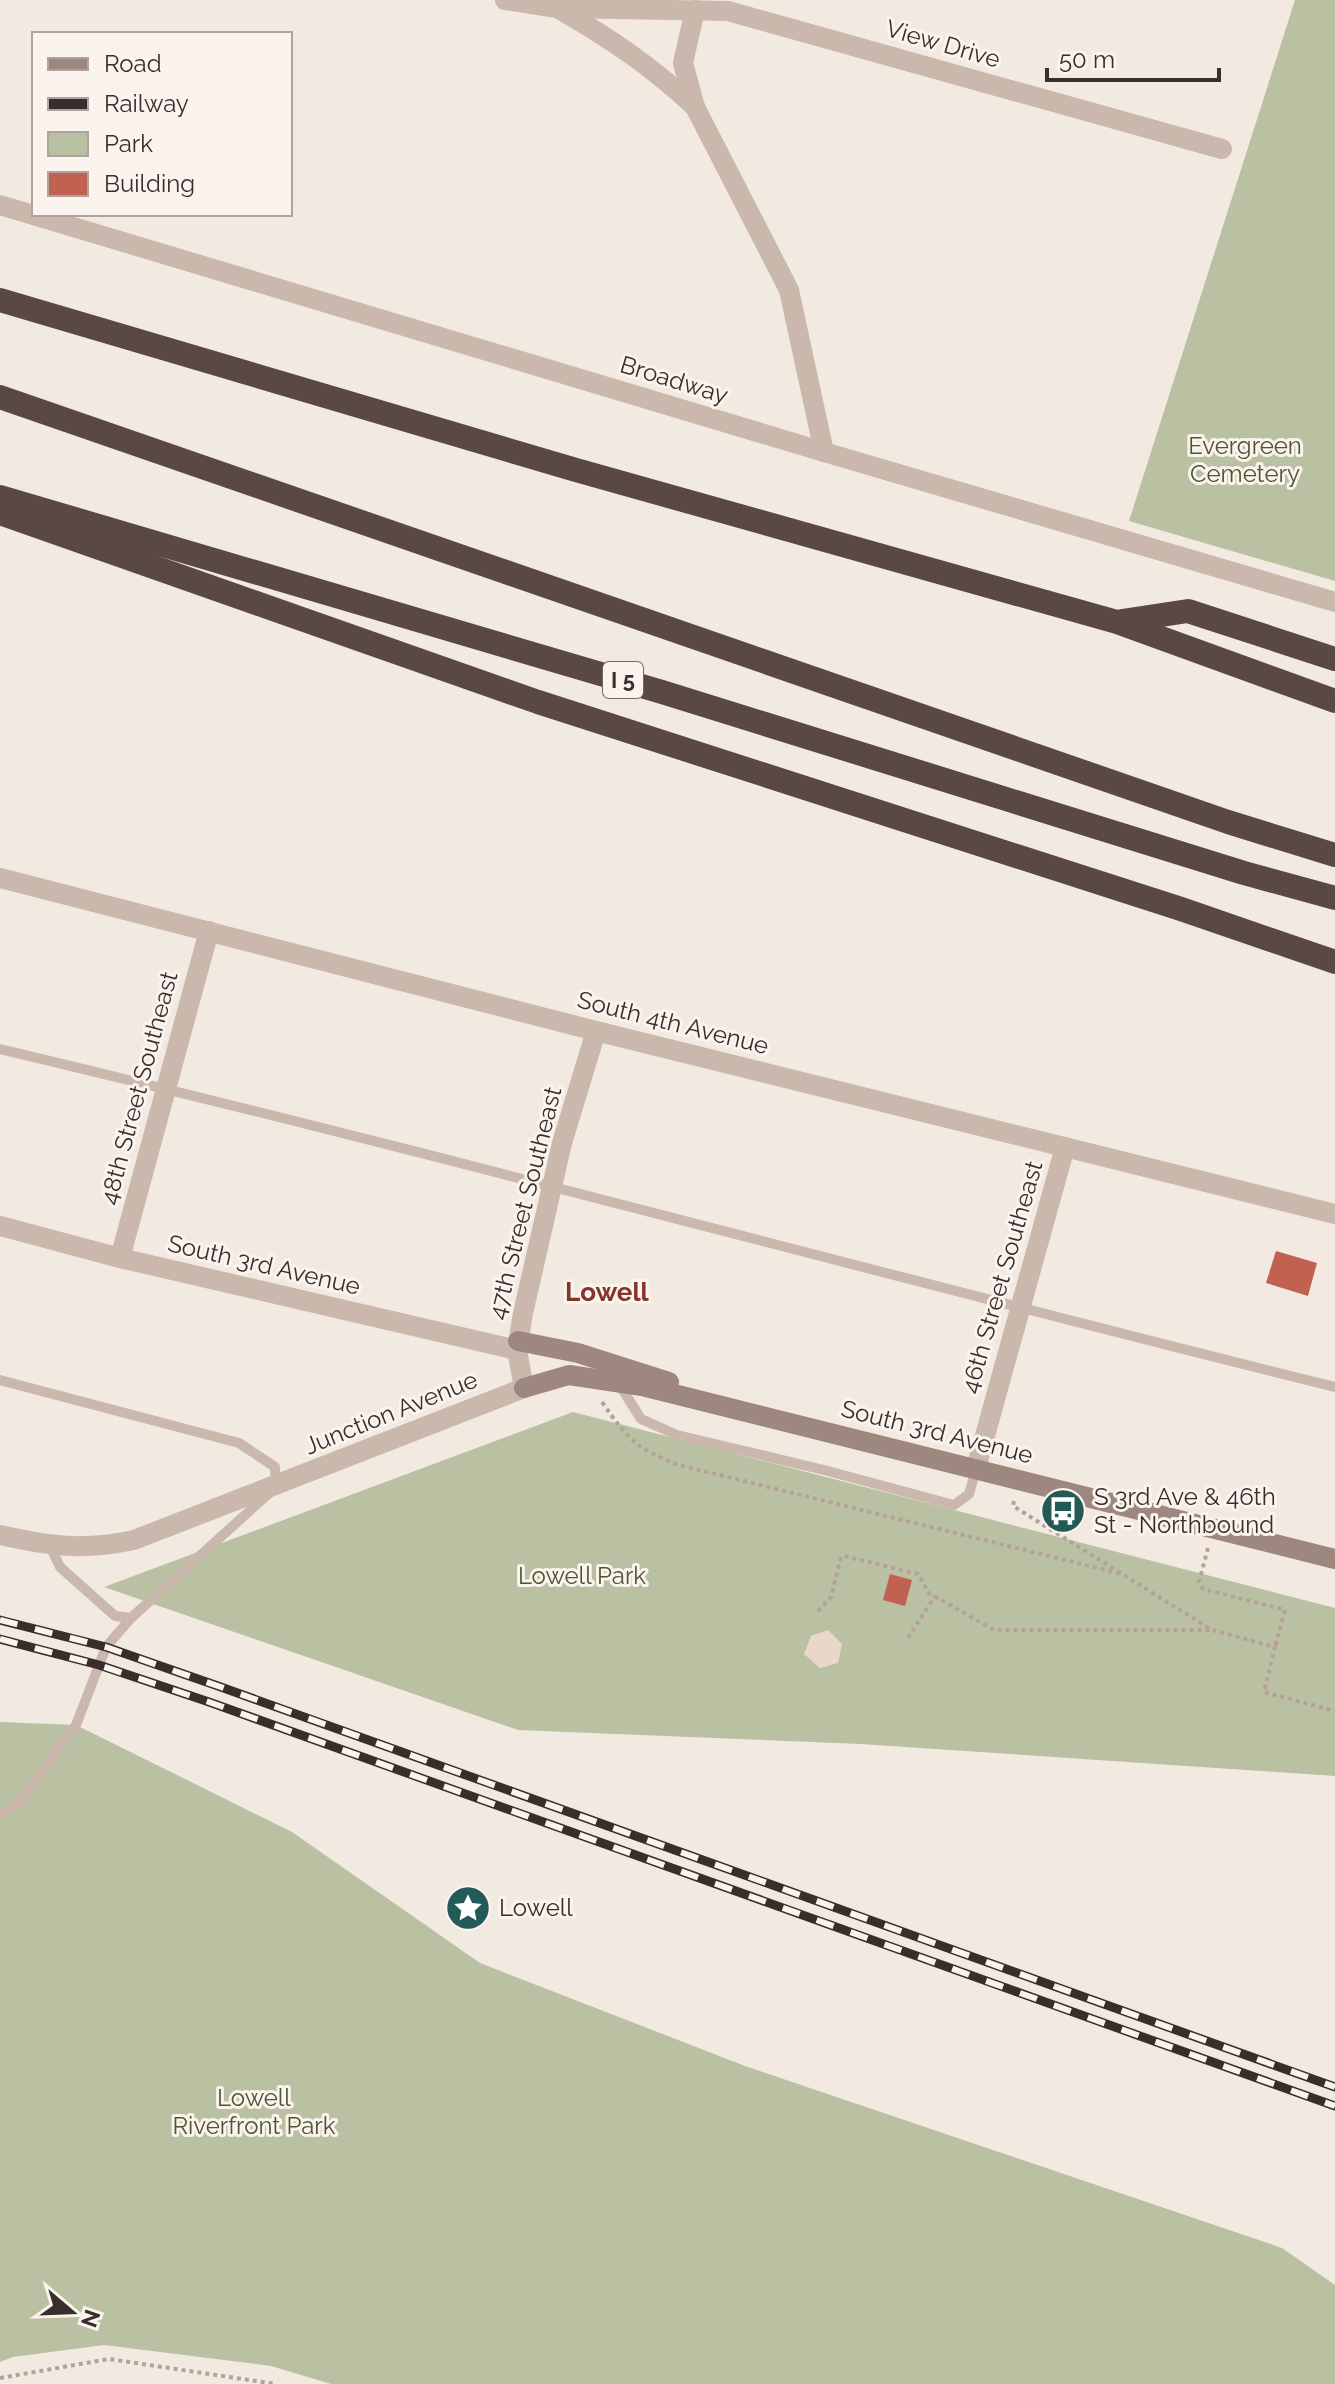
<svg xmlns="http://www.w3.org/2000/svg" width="1335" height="2384" font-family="Raleway,sans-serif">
<rect width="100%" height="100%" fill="#f2e9e1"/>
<g fill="#bac1a2">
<path d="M 1295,0 L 1335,0 L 1335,581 L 1129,521 Z"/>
<path d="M 573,1412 L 1335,1608 L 1335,1776 L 861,1744 L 518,1730 L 104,1587 Z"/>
<path d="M 0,1722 L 76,1725 L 292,1832 L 480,1963 L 745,2066 L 1282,2248 L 1335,2285 L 1335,2384 L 331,2384 L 271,2366 L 104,2345 L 13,2357 L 0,2362 Z"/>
</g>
<path fill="#e9d8c9" d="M 828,1630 L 842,1644 L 838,1663 L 820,1668 L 804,1654 L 811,1636 Z"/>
<g fill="#c06152">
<path d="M 1276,1251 L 1317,1263 L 1308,1296 L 1266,1283 Z"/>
<path d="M 890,1574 L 912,1580 L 905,1606 L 883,1600 Z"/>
</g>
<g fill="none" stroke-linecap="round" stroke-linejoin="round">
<g stroke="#b6a198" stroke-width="4" stroke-dasharray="4 4" stroke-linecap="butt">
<path d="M 602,1402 C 628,1439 636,1449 679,1465 L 1122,1574"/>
<path d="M 1014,1501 L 1013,1506 L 1212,1630 L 1275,1647 L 1264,1692 L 1335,1711"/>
<path d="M 1208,1548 L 1199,1582 L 1203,1589 L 1285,1610 L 1275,1647"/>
<path d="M 818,1611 L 831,1597 L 841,1557 L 844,1556 L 918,1574 L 929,1593 L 994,1630 L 1212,1630"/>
<path d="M 908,1638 L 935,1596"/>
<path d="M 0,2378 L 109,2359 L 276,2384"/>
</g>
<g stroke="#cab8ad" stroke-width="10">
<path d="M 0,1049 C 447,1155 889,1277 1335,1387"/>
<path d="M 0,1380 L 239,1443 L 275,1467 L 276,1487 L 131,1618 L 115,1616 L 60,1567 L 50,1546"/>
<path d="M 619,1384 L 641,1419 L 677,1435 L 824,1470 L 954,1505 L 969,1494 L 976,1469"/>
<path d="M 0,1815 L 18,1804 L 76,1725 L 106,1647 L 131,1618"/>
</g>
<g stroke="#cab8ad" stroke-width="20">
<path d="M 505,0 L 557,8 L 728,11 L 1222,149"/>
<path d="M 559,9 C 611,39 651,66 695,107"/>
<path d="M 695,10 L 683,63 L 695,107 L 789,290 L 824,452"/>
<path d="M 0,878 L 596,1031 L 1335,1214"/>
<path d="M 120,1258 L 209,931"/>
<path d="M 524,1388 L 517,1350 L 523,1313 L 562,1143 L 596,1031"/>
<path d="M 976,1468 L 1065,1147"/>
</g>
<g stroke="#cab8ad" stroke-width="20">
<path d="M 0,205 L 824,452 L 1335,602"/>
<path d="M 0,1226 L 120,1258 L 517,1350"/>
<path d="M 0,1535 C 50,1546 82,1551 134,1540 L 524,1388"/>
</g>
<g stroke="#9e877f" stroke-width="20">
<path d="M 518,1341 L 578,1353 L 669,1382"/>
<path d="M 524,1388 L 569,1375 L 642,1386 L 1335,1559"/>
</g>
<g stroke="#5a4843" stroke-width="24">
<path d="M 0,300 L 576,470 L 1117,622 L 1335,701"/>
<path d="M 0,397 L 1228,822 L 1335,855"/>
<path d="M 0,497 L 662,692 L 1244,873 L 1335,898"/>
<path d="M 0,513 L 538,702 L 1181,909 L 1335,962"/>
<path d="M 1122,621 L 1188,611 L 1335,659"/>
</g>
<g stroke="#392e2c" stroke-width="9">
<g id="rail">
<path d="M 0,1620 L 106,1647 L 218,1686 L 1335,2087"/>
<path d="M 0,1639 L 99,1665 L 209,1702 L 1335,2106"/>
</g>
</g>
<use href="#rail" stroke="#faf3ee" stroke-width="6" stroke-dasharray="18" stroke-linecap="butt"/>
</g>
<defs>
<g id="bus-disc" transform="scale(2.3)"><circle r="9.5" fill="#235957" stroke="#faf3ee"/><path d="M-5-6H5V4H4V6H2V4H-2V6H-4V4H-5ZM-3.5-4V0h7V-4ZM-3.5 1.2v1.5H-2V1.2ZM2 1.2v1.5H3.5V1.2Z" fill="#fff"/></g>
<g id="sight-disc" transform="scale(2.3)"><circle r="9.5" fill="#235957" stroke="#faf3ee"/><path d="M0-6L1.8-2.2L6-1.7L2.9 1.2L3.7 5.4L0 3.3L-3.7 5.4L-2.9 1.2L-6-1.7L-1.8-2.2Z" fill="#fff"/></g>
</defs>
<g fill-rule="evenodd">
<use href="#bus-disc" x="1063" y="1511"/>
<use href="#sight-disc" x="468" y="1908"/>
</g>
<g text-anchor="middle" stroke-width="6" stroke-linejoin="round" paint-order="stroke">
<rect fill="#faf3ee" stroke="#736966" stroke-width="2" x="603" y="662" width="40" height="36" rx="6"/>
<g font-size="22" font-weight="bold" fill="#392e2c">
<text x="623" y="688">I 5</text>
</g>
<g font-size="24" fill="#392e2c" stroke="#faf3ee">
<text transform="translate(943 44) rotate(16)" y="8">View Drive</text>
<text transform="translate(674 380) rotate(17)" y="8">Broadway</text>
<text transform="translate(673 1023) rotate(14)" y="8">South 4th Avenue</text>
<text transform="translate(139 1088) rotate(-75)" y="8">48th Street Southeast</text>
<text transform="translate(525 1203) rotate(-76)" y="8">47th Street Southeast</text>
<text transform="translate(264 1265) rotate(13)" y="8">South 3rd Avenue</text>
<text transform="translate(1002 1277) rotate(-74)" y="8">46th Street Southeast</text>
<text transform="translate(391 1413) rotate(-22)" y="8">Junction Avenue</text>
<text transform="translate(937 1432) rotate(14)" y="8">South 3rd Avenue</text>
</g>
<g font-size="24" fill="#4d5630" stroke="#faf3ee">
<text x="1245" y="454">Evergreen<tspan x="1245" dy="28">Cemetery</tspan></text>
<text x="582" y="1584">Lowell Park</text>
<text x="254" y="2106">Lowell<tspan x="254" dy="28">Riverfront Park</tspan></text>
</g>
<g font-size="24" fill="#392e2c" stroke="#faf3ee" text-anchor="start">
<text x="1094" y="1505">S 3rd Ave &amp; 46th<tspan x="1094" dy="28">St - Northbound</tspan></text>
<text x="499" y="1916">Lowell</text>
</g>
<g font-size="26" font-weight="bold" fill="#843529" stroke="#faf3ee">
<text x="607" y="1301">Lowell</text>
</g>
</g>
<rect x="32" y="32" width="260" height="184" fill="#faf3ee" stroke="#ada4a0" stroke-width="2"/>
<rect x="48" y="58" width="40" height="12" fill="#9e877f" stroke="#ada4a0" stroke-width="2"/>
<text x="104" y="72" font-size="24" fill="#392e2c">Road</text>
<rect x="48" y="98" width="40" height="12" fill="#392e2c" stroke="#ada4a0" stroke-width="2"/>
<text x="104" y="112" font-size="24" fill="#392e2c">Railway</text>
<rect x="48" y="132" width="40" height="24" fill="#bac1a2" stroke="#ada4a0" stroke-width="2"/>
<text x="104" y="152" font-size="24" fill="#392e2c">Park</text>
<rect x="48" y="172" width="40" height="24" fill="#c06152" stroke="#ada4a0" stroke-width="2"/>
<text x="104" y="192" font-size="24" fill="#392e2c">Building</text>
<g transform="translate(72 2312) rotate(109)" stroke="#faf3ee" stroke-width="6" paint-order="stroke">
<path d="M0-6L14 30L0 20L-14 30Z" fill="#392e2c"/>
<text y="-12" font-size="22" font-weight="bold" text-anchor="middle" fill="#392e2c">N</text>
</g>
<path d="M1047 68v12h172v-12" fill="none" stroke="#392e2c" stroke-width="4"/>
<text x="1059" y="68" font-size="24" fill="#392e2c" stroke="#faf3ee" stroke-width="6" paint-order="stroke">50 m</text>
</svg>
